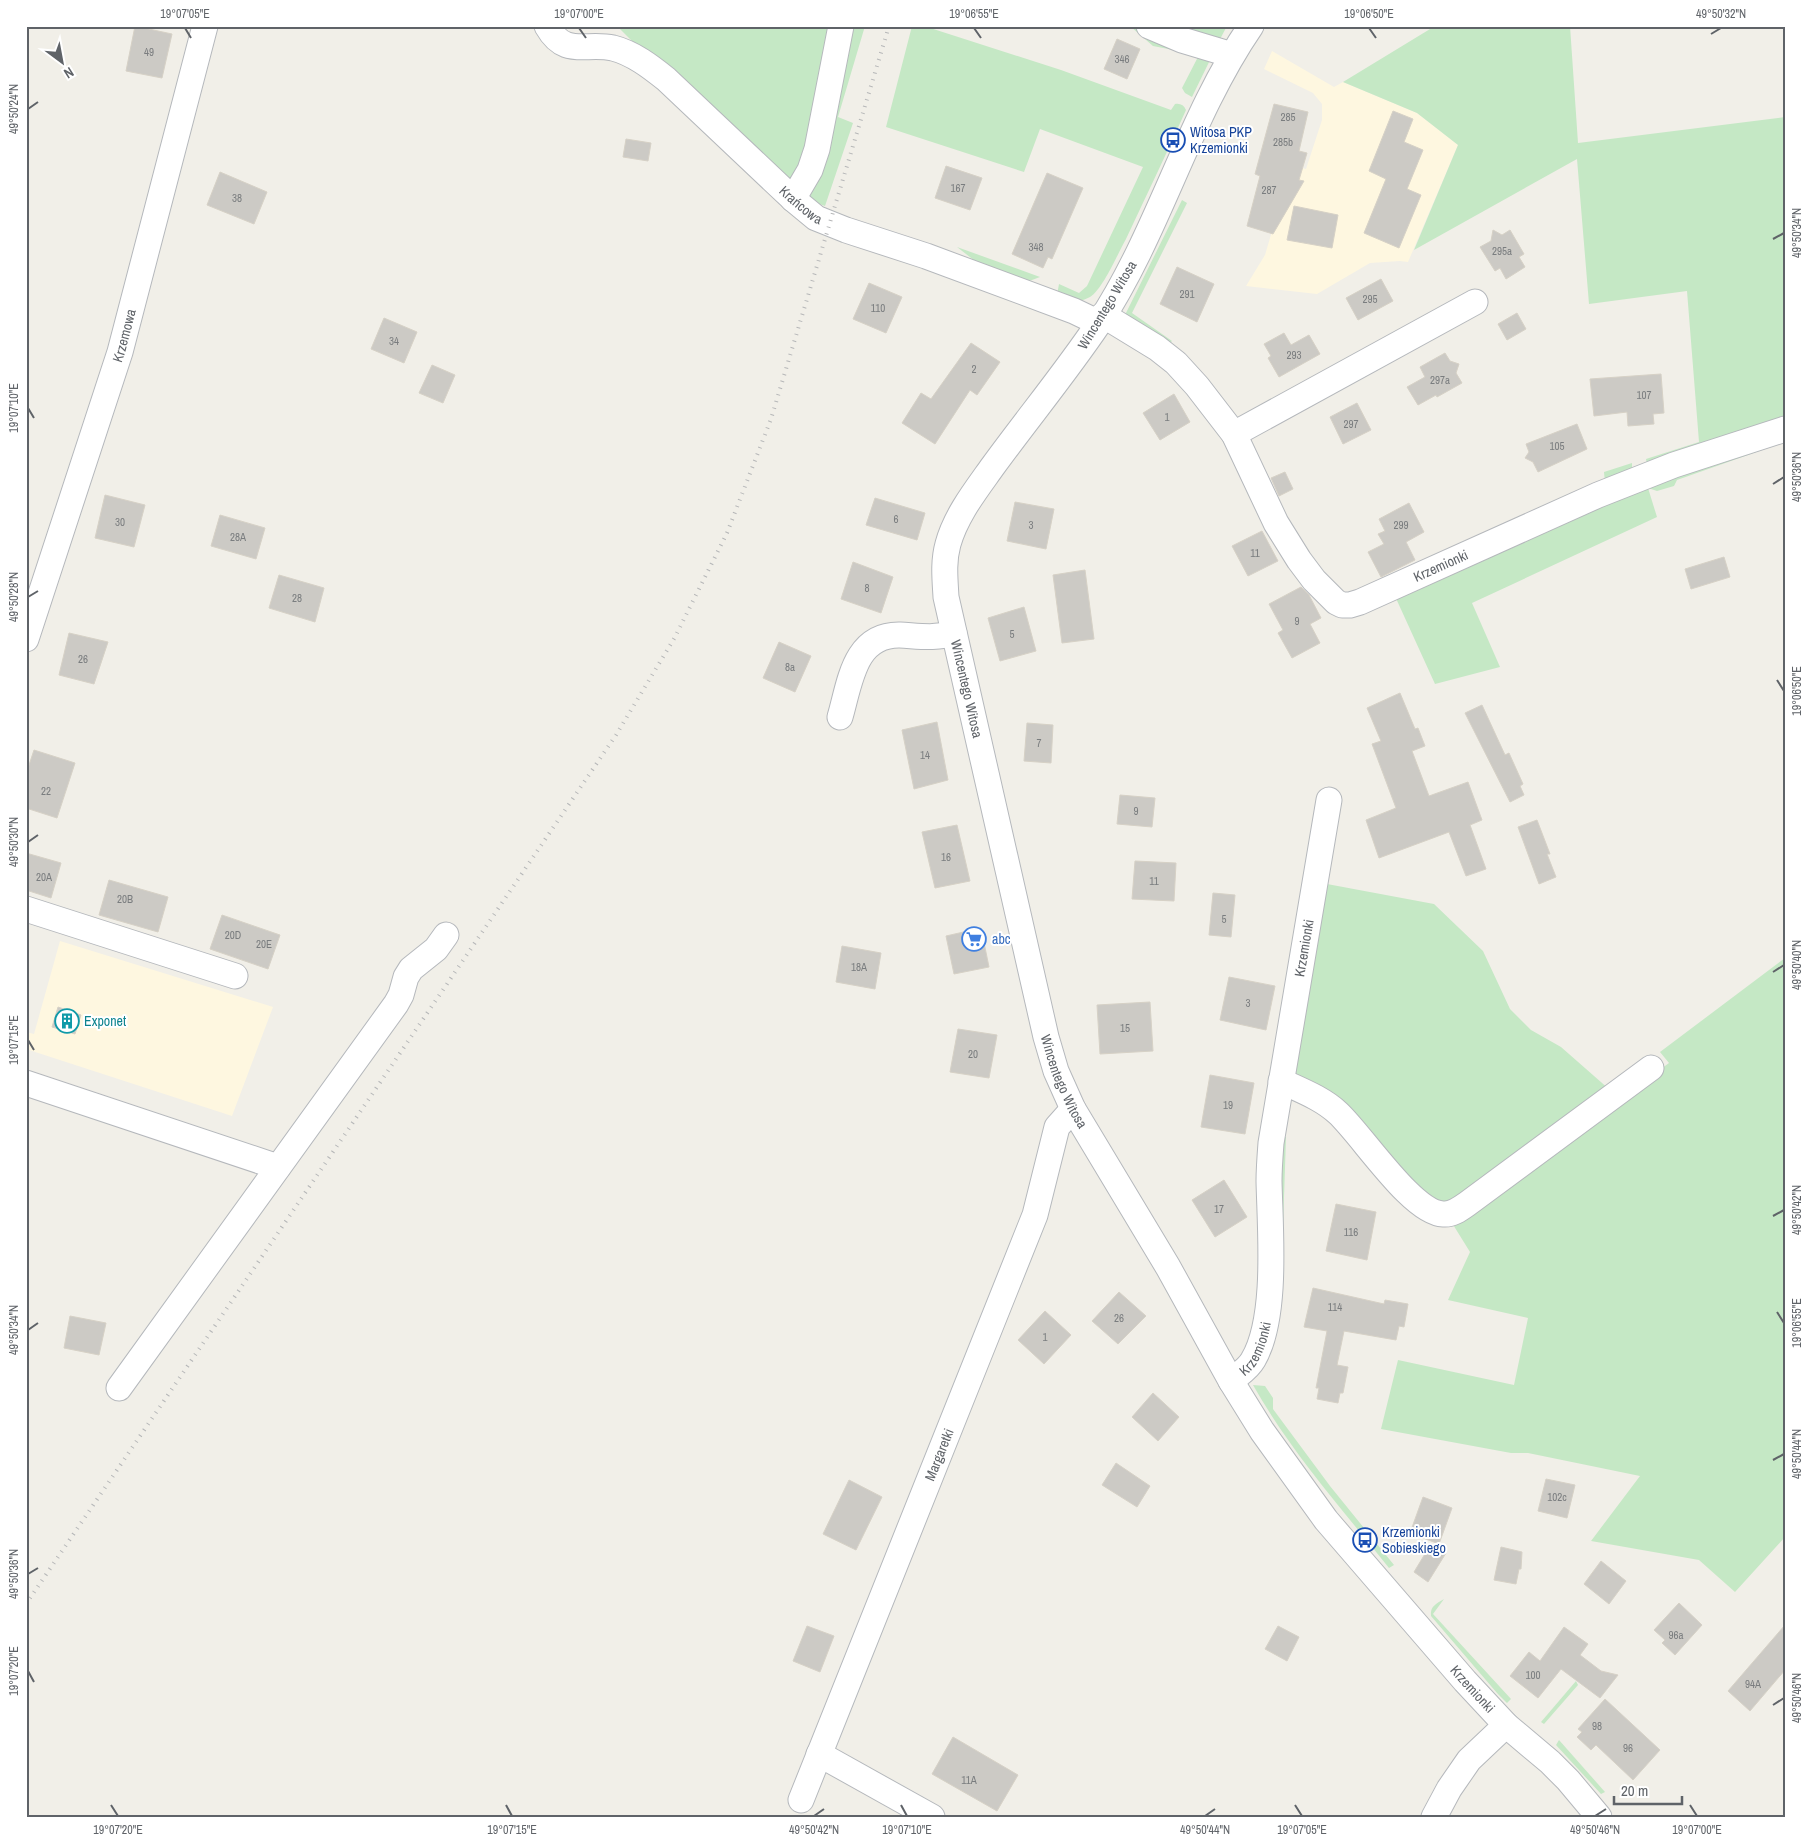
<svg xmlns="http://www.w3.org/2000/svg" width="1811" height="1843" font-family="'Archivo Narrow',sans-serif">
<rect width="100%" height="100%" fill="#f1efe8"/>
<g fill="#fef7e0">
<path d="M 1272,51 L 1334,87 L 1343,82 L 1417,113 L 1458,145 L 1408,262 L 1400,261 L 1370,263 L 1317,294 L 1246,286 L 1265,255 L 1275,221 L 1294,166 L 1306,169 L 1322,120 L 1322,104 L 1313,93 L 1264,69 Z"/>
<path d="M 60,941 L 273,1007 L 232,1116 L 26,1049 L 26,1032 L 34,1034 Z"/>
</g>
<g fill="#c5e8c5">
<path d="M 617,26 L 865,26 L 838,117 L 853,123 L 825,206 L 814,202 L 659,61 L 632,41 Z"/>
<path d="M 912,26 L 924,26 L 1061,70 L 1171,110 L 1175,104 C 1180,103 1184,105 1186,110 C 1167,153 1146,196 1126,239 C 1118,253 1103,289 1090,297 C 1078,304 1069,299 1057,295 L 1059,284 L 1079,293 L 1087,286 L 1143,167 L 1040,129 L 1024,172 L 886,127 Z"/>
<path d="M 1130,26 L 1140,26 L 1211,58 L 1192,97 L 1185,93 L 1182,88 L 1199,55 L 1153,46 Z"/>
<path d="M 1157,26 L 1227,26 L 1219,41 Z"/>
<path d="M 1435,26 L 1570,26 L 1578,143 L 1785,117 L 1785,423 L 1647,464 L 1646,459 L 1699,442 L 1687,291 L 1589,304 L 1577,159 L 1414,250 L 1458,145 L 1417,113 L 1343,82 Z"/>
<path d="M 1182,200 L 1187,203 L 1132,313 L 1172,341 L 1167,346 L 1125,315 Z"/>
<path d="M 957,247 L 1040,277 L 1024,283 L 984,268 Z"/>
<path d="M 1785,442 L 1677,480 L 1674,486 L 1657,491 L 1648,488 L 1657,517 L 1472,603 L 1500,667 L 1435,684 L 1394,594 L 1616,495 Z"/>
<path d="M 1632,463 L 1632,470 L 1605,483 L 1604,472 Z"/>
<path d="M 1327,884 L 1434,904 L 1483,951 L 1510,1009 L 1531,1030 L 1561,1047 L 1610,1090 L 1450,1203 L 1428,1198 L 1294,1073 Z"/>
<path d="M 1785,958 L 1785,1537 L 1735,1592 L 1699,1560 L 1591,1541 L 1640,1476 L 1528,1453 L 1511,1453 L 1381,1429 L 1398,1360 L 1514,1385 L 1528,1318 L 1448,1300 L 1470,1252 L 1452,1223 L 1669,1063 L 1660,1052 Z"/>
<path d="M 1277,1137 L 1286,1137 L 1283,1228 Z"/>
<path d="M 1253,1385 L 1265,1386 L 1273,1398 L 1273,1409 L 1330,1486 L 1394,1565 L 1389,1568 C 1342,1509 1290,1451 1253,1385 Z"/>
<path d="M 1444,1599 L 1433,1614 L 1511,1699 L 1507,1703 L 1497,1693 L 1431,1616 C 1430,1606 1436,1604 1444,1599 Z"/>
<path d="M 1576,1681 L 1578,1685 L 1544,1724 L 1541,1722 Z"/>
<path d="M 1559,1740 L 1605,1792 L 1601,1794 L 1556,1745 Z"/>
</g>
<g fill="#cccac5" stroke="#d6d1c6">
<path d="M 135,26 L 172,34 L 162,78 L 126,71 Z"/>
<path d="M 1117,39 L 1140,49 L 1127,79 L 1104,69 Z"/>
<path d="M 1274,104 L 1308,112 L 1299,151 L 1307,153 L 1299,180 L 1304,181 L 1273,234 L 1247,226 L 1260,176 L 1255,174 Z"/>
<path d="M 1393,111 L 1413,119 L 1404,142 L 1423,150 L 1407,189 L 1421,195 L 1399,248 L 1364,233 L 1386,179 L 1369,171 Z"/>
<path d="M 626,139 L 651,143 L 648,161 L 623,157 Z"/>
<path d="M 946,166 L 982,178 L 970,210 L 935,198 Z"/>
<path d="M 220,172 L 267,192 L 254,224 L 207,205 Z"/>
<path d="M 1047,173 L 1083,188 L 1052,259 L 1048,257 L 1043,268 L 1012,254 Z"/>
<path d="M 1294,206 L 1338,215 L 1332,248 L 1287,240 Z"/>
<path d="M 1493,230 L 1502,235 L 1510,230 L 1524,254 L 1519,257 L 1525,267 L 1506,279 L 1500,268 L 1495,271 L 1480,247 L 1491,241 Z"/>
<path d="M 1177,267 L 1214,284 L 1197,322 L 1160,304 Z"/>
<path d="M 1381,279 L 1393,301 L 1358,320 L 1346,298 Z"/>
<path d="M 869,283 L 902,297 L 886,333 L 853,319 Z"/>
<path d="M 1517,313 L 1526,329 L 1507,340 L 1498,324 Z"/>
<path d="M 384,318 L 417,332 L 404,363 L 371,349 Z"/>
<path d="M 1284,333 L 1291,345 L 1309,335 L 1320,354 L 1279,377 L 1268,358 L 1271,356 L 1264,344 Z"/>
<path d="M 971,343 L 1000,362 L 977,395 L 970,390 L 935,444 L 902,423 L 921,393 L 931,399 Z"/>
<path d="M 1445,353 L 1450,361 L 1459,364 L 1456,373 L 1462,383 L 1437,397 L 1436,395 L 1418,405 L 1407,387 L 1425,377 L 1420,367 Z"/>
<path d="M 432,365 L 455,375 L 443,403 L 419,393 Z"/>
<path d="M 1661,374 L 1664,413 L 1653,414 L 1654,424 L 1628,426 L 1627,412 L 1594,416 L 1590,379 Z"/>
<path d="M 1174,394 L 1190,422 L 1160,440 L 1143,413 Z"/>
<path d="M 1357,403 L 1371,430 L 1343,444 L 1330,417 Z"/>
<path d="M 1577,424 L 1587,449 L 1538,472 L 1533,462 L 1525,458 L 1529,452 L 1526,444 Z"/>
<path d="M 1285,472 L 1293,489 L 1279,496 L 1271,478 Z"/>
<path d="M 105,495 L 145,505 L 134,547 L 95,538 Z"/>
<path d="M 875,498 L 925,513 L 917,540 L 866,525 Z"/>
<path d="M 1015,502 L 1054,509 L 1046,549 L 1007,541 Z"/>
<path d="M 1409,503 L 1424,532 L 1406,542 L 1415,560 L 1381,577 L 1368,552 L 1384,544 L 1378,534 L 1385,531 L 1379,519 Z"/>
<path d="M 220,515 L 265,528 L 256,559 L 211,546 Z"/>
<path d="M 1262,531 L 1278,561 L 1248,576 L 1232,546 Z"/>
<path d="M 1724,557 L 1730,577 L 1691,589 L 1685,569 Z"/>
<path d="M 853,562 L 893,577 L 881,613 L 841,599 Z"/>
<path d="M 1085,570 L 1094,639 L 1062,643 L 1053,575 Z"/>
<path d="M 279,575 L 324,588 L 315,622 L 269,608 Z"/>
<path d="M 1301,587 L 1309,595 L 1321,618 L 1310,624 L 1320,643 L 1292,658 L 1278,633 L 1283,630 L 1269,604 Z"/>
<path d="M 1024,607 L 1036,651 L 1000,661 L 988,618 Z"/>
<path d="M 69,633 L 108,642 L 94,684 L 59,675 Z"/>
<path d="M 779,642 L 811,656 L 795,692 L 763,678 Z"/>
<path d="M 1400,693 L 1415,729 L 1418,728 L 1425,746 L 1412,751 L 1429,796 L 1468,782 L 1482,820 L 1470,825 L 1486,869 L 1466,876 L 1449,832 L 1379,858 L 1366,820 L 1396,808 L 1372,744 L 1381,741 L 1367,708 Z"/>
<path d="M 1482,705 L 1505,755 L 1509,753 L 1523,784 L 1520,786 L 1524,795 L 1510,802 L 1465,713 Z"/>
<path d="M 937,722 L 948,780 L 914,789 L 902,730 Z"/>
<path d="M 1027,723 L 1053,725 L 1051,763 L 1024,761 Z"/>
<path d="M 34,750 L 75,763 L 57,818 L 26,808 L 26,774 Z"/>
<path d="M 1120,795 L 1155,798 L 1152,827 L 1117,824 Z"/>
<path d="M 1537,820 L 1550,854 L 1547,854 L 1556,877 L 1539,884 L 1518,827 Z"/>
<path d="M 957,825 L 970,881 L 935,888 L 922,832 Z"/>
<path d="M 26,853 L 61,863 L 51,898 L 26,890 Z"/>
<path d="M 1135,861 L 1176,863 L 1174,901 L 1132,899 Z"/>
<path d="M 109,880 L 168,897 L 158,932 L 99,915 Z"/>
<path d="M 1213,893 L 1235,895 L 1231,937 L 1209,935 Z"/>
<path d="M 222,915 L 280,935 L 268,969 L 210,949 Z"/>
<path d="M 981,928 L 989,967 L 954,974 L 946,936 Z"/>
<path d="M 842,946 L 881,953 L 875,989 L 836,982 Z"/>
<path d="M 1229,977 L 1275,986 L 1266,1030 L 1220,1020 Z"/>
<path d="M 1150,1002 L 1153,1051 L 1100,1054 L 1097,1005 Z"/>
<path d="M 58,1007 L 81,1015 L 75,1034 L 52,1027 Z"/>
<path d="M 958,1029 L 997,1035 L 989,1078 L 950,1072 Z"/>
<path d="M 1210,1075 L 1254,1083 L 1245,1134 L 1201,1127 Z"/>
<path d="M 1224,1180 L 1247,1217 L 1215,1237 L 1192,1200 Z"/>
<path d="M 1336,1204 L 1376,1212 L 1367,1260 L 1326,1251 Z"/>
<path d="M 1313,1288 L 1384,1304 L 1385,1300 L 1408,1304 L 1404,1327 L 1399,1326 L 1396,1340 L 1344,1331 L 1337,1365 L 1348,1367 L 1343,1393 L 1340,1393 L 1338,1403 L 1317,1399 L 1319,1388 L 1316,1388 L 1327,1331 L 1304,1327 Z"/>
<path d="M 1119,1292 L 1146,1316 L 1118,1344 L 1092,1321 Z"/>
<path d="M 1045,1311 L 1071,1335 L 1044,1364 L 1018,1340 Z"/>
<path d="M 70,1316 L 106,1323 L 99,1355 L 64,1348 Z"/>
<path d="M 1153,1393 L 1179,1417 L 1158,1441 L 1132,1417 Z"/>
<path d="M 1116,1463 L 1150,1486 L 1137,1507 L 1102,1485 Z"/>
<path d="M 1546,1479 L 1575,1485 L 1567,1518 L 1538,1511 Z"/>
<path d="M 849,1480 L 882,1497 L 856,1550 L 823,1534 Z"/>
<path d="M 1423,1497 L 1452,1508 L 1439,1544 L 1410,1533 Z"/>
<path d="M 1431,1544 L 1446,1553 L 1428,1582 L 1414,1572 Z"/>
<path d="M 1501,1547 L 1522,1552 L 1521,1569 L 1519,1569 L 1516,1584 L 1494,1580 Z"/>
<path d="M 1601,1561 L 1626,1581 L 1609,1604 L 1584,1584 Z"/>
<path d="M 1679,1603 L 1702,1625 L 1675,1655 L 1662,1643 L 1665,1640 L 1654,1630 Z"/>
<path d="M 1785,1625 L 1785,1670 L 1750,1711 L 1728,1691 Z"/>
<path d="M 807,1626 L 834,1636 L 820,1672 L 793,1661 Z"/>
<path d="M 1278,1626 L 1299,1637 L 1287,1661 L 1265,1649 Z"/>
<path d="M 1564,1627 L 1588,1644 L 1580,1655 L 1601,1671 L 1618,1675 L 1600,1698 L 1561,1669 L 1538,1698 L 1510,1676 L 1529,1652 L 1540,1661 Z"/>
<path d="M 1605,1699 L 1660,1750 L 1633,1780 L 1596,1745 L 1591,1750 L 1577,1737 L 1582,1732 L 1578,1729 Z"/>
<path d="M 953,1737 L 1018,1775 L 997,1811 L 932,1774 Z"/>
</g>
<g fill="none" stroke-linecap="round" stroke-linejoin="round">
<g stroke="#b5b8bc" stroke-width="27">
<g id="minor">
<path id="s1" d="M 547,26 C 565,58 585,42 613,48 C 633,53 651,67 666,79 L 793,199 L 816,218 L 846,230 L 926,256 L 1074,311 L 1099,323"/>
<path d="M 1149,26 L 1182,40 L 1232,55"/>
<path id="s2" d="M 1251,26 C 1188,118 1160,230 1099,323 C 1066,372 1028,418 993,466 C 976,490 956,515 948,544 C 943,562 945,579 946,597 L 1046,1037 L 1056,1071 L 1073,1109 L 1168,1267 L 1231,1381 L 1262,1431 L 1326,1520 L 1465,1681 L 1506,1725 L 1550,1762 L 1568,1780 L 1599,1817"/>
<path d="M 793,199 L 810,170 L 817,149 L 841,26"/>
<path id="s3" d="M 1103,315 L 1157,348 L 1176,363 L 1197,386 L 1234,434 L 1276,523 L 1299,560 L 1314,580 L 1336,602 L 1342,605 L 1350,605 L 1360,602 L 1598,495 L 1674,465 L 1785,429"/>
<path d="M 1234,434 L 1475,302"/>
<path id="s4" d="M 26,639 L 120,352 L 205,26"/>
<path d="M 840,717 C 850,683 854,634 900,635 C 919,636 936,639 954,633"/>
<path d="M 26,909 L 235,976"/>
<path d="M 1281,1081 C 1300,1090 1322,1098 1338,1113 C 1362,1135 1412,1213 1443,1214 C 1452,1215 1460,1209 1467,1204 L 1651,1068"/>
<path d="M 26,1083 L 278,1167"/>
<path id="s5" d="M 1231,1381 C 1239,1374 1248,1369 1253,1360 C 1278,1318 1270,1229 1269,1181 C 1269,1169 1270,1156 1271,1143 L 1329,800"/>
<path d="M 119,1388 L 396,1004 L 401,995 L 406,977 L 411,969 L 436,949 L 446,935"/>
<path d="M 819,1754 L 932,1817"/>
<path id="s6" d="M 801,1800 L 1035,1215 L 1057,1127 L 1073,1109"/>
<path d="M 1434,1817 L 1449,1789 L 1469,1760 L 1506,1725"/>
</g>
</g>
<use href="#minor" stroke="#fff" stroke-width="25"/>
<path stroke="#b6b7b8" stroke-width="4" stroke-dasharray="1 6" stroke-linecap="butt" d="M 26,1604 L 616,735 L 675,637 L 727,533 L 771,419 L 889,26"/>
</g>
<path fill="none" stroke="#5f6368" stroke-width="2" d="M 185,28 L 191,38M 579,28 L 586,38M 974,28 L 981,38M 1369,28 L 1376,38M 1711,34 L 1721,28M 28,109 L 38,102M 1773,239 L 1784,233M 28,408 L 34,418M 1773,484 L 1784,477M 28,597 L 38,591M 1777,680 L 1784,691M 28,842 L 38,835M 1773,972 L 1784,965M 28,1040 L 34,1050M 1773,1216 L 1784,1210M 1777,1312 L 1784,1323M 28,1330 L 38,1323M 1773,1460 L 1784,1454M 28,1574 L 38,1568M 28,1671 L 34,1682M 1773,1705 L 1784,1698M 111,1805 L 118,1816M 506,1805 L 512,1816M 901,1805 L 907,1816M 1295,1805 L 1302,1816M 1690,1805 L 1697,1816M 814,1816 L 824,1809M 1205,1816 L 1215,1809M 1595,1816 L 1606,1809"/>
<defs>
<g id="bus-ring" transform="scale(1.25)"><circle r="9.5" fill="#fff" stroke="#1a4fb4" stroke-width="1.5"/><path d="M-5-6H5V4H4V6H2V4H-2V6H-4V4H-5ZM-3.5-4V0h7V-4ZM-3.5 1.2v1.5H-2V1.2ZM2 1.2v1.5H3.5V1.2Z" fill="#1a4fb4"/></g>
<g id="supermarket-ring" transform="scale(1.25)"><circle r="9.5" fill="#fff" stroke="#3f7fe0" stroke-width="1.5"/><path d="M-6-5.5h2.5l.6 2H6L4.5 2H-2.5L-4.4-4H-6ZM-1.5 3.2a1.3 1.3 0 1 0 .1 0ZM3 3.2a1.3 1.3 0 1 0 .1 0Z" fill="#3f7fe0"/></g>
<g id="building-ring" transform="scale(1.25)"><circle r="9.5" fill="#fff" stroke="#0f9aa8" stroke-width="1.5"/><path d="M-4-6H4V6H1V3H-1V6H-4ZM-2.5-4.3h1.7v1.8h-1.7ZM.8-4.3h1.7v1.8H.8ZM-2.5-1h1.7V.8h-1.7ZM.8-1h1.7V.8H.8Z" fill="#0f9aa8"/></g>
</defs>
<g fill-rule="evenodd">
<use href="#bus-ring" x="1173" y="140"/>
<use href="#supermarket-ring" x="974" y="939"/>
<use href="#building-ring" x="67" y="1021"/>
<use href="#bus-ring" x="1365" y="1540"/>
</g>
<g text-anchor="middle" stroke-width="4" stroke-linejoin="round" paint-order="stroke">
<g font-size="11" fill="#7a7d7f">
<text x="149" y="56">49</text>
<text x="1122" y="63">346</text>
<text x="1288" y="121">285</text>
<text x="1283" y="146">285b</text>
<text x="958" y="192">167</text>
<text x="1269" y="194">287</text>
<text x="237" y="202">38</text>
<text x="1036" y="251">348</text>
<text x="1502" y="255">295a</text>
<text x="1187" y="298">291</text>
<text x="1370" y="303">295</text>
<text x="878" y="312">110</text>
<text x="394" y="345">34</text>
<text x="1294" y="359">293</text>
<text x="974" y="373">2</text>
<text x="1440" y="384">297a</text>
<text x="1644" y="399">107</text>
<text x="1167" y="421">1</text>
<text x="1351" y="428">297</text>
<text x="1557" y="450">105</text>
<text x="896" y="523">6</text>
<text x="120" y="526">30</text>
<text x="1031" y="529">3</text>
<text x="1401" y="529">299</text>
<text x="238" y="541">28A</text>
<text x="1255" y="557">11</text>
<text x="867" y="592">8</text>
<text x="297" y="602">28</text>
<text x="1297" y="625">9</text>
<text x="1012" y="638">5</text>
<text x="83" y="663">26</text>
<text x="790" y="671">8a</text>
<text x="1039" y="747">7</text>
<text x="925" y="759">14</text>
<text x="46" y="795">22</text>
<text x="1136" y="815">9</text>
<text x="946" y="861">16</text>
<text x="44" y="881">20A</text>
<text x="1154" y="885">11</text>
<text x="125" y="903">20B</text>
<text x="1224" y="923">5</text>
<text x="233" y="939">20D</text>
<text x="264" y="948">20E</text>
<text x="859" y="971">18A</text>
<text x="1248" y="1007">3</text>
<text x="1125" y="1032">15</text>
<text x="973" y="1058">20</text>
<text x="1228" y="1109">19</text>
<text x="1219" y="1213">17</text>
<text x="1351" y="1236">116</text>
<text x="1335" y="1311">114</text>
<text x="1119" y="1322">26</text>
<text x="1045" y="1341">1</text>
<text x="1557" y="1501">102c</text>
<text x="1676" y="1639">96a</text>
<text x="1533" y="1679">100</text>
<text x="1753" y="1688">94A</text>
<text x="1597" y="1730">98</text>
<text x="1628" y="1752">96</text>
<text x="969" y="1784">11A</text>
</g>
<g font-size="14" fill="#164399" stroke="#fff" text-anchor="start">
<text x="1190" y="137">Witosa PKP<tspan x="1190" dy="16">Krzemionki</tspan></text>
<text x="1382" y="1537">Krzemionki<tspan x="1382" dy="16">Sobieskiego</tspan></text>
</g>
<g font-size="14" fill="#5f6368" stroke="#fff">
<text dy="5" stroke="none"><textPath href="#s1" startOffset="321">Krańcowa</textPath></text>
<text transform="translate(1107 305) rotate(-59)" y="5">Wincentego Witosa</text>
<text dy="5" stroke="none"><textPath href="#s4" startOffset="319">Krzemowa</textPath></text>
<text dy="5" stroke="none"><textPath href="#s3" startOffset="491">Krzemionki</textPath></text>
<text dy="5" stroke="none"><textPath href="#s2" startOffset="750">Wincentego Witosa</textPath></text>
<text dy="5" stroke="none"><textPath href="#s5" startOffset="448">Krzemionki</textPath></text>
<text dy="5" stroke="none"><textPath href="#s2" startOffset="1155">Wincentego Witosa</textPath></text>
<text dy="5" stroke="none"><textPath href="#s5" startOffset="42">Krzemionki</textPath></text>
<text dy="5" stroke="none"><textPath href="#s6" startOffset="372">Margaretki</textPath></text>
<text dy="5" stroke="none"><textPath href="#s2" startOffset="1891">Krzemionki</textPath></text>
</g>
<g font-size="14" fill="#366cbe" stroke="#fff" text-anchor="start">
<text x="992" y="944">abc</text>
</g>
<g font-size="14" fill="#0d838f" stroke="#fff" text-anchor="start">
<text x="84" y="1026">Exponet</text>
</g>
</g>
<rect width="1811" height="1843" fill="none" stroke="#ffffff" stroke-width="55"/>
<g transform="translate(62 62) rotate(148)" stroke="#ffffff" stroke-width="4" paint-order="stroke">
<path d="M0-4L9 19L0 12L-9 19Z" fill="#5f6368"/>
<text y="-8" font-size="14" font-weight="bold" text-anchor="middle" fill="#5f6368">N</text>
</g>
<path d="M1614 1796v8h68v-8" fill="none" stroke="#5f6368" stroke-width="2.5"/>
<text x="1621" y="1796" font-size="15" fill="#5f6368" stroke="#ffffff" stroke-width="4" paint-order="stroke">20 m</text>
<rect x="28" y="28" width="1756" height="1788" fill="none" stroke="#5f6368" stroke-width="2"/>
<g font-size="12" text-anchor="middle" fill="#5f6368">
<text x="185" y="18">19°07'05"E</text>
<text x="579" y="18">19°07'00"E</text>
<text x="974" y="18">19°06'55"E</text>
<text x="1369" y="18">19°06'50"E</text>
<text x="1721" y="18">49°50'32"N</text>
<text transform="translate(14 109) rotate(-90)" y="4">49°50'24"N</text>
<text transform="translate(1797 233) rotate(-90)" y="4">49°50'34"N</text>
<text transform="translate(14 408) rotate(-90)" y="4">19°07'10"E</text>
<text transform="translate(1797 477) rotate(-90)" y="4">49°50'36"N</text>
<text transform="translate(14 597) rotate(-90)" y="4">49°50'28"N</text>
<text transform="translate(1797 691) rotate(-90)" y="4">19°06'50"E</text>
<text transform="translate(14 842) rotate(-90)" y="4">49°50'30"N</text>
<text transform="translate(1797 965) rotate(-90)" y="4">49°50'40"N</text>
<text transform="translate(14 1040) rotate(-90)" y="4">19°07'15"E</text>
<text transform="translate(1797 1210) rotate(-90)" y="4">49°50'42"N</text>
<text transform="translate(1797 1323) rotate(-90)" y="4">19°06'55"E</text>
<text transform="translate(14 1330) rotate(-90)" y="4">49°50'34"N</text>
<text transform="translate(1797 1454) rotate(-90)" y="4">49°50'44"N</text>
<text transform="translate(14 1574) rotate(-90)" y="4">49°50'36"N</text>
<text transform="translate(14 1671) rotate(-90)" y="4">19°07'20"E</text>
<text transform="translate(1797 1698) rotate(-90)" y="4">49°50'46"N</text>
<text x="118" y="1834">19°07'20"E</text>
<text x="512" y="1834">19°07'15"E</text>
<text x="814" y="1834">49°50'42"N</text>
<text x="907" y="1834">19°07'10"E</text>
<text x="1205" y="1834">49°50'44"N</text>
<text x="1302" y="1834">19°07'05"E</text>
<text x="1595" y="1834">49°50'46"N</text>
<text x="1697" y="1834">19°07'00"E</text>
</g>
</svg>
